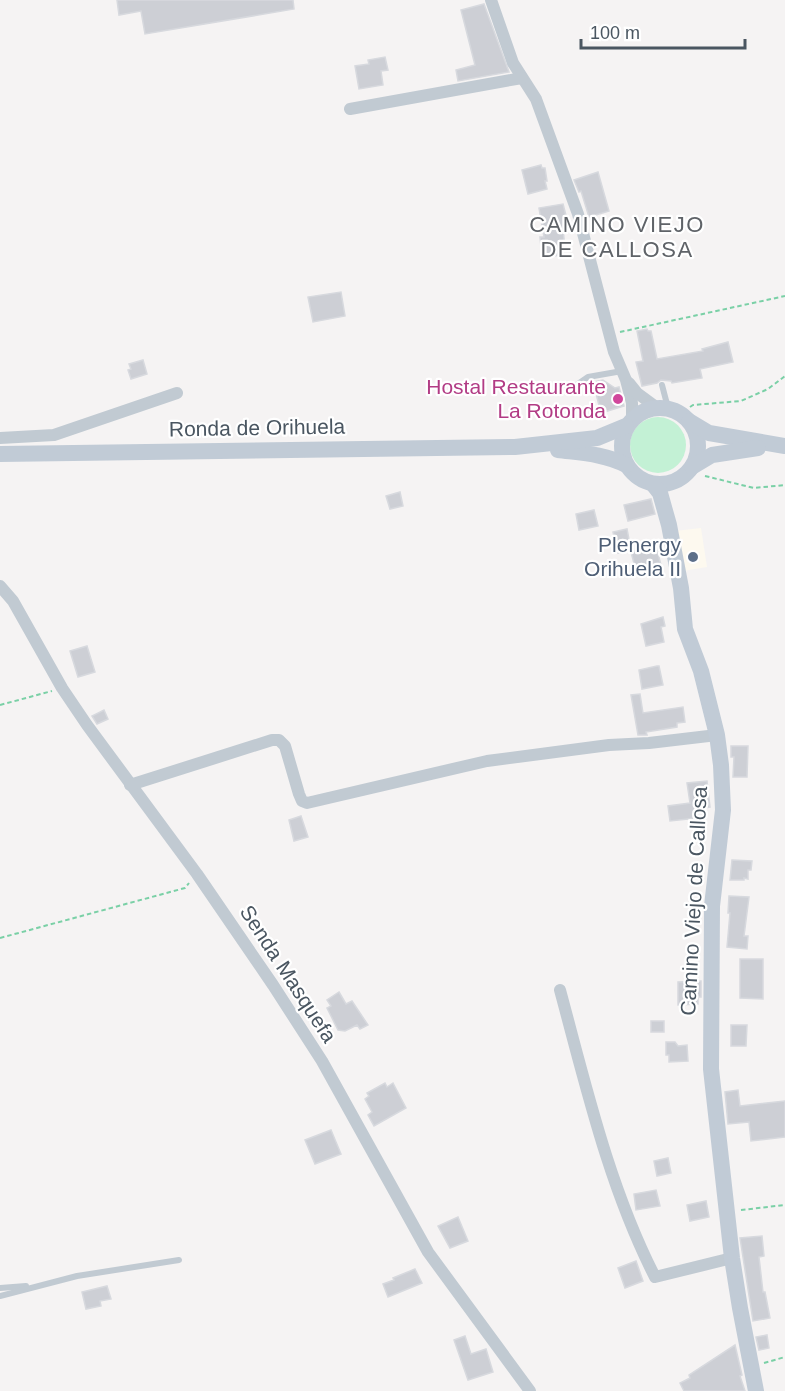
<svg xmlns="http://www.w3.org/2000/svg" width="785" height="1391" font-family="Arial,sans-serif">
<rect width="100%" height="100%" fill="#f5f3f3"/>
<path fill="#fdf9ef" d="M 701,528 L 707,567 L 683,571 L 675,531 Z"/>
<circle fill="#c3f1d5" cx="658" cy="445" r="28"/>
<g fill="#cdcfd5" stroke="#d7d9de" stroke-width="1.5">
<path d="M 117,0 L 293,0 L 294,9 L 145,34 L 141,11 L 119,15 Z"/>
<path d="M 484,4 L 509,72 L 458,81 L 456,70 L 475,65 L 461,10 Z"/>
<path d="M 385,57 L 388,70 L 381,71 L 383,85 L 359,89 L 355,66 L 369,64 L 368,60 Z"/>
<path d="M 541,165 L 542,168 L 545,168 L 547,181 L 545,181 L 547,189 L 528,194 L 522,170 Z"/>
<path d="M 598,172 L 609,211 L 589,217 L 581,191 L 579,192 L 574,180 Z"/>
<path d="M 563,204 L 569,227 L 563,228 L 565,249 L 562,249 L 563,255 L 542,257 L 540,237 L 544,237 L 539,208 Z"/>
<path d="M 341,292 L 345,316 L 313,322 L 308,297 Z"/>
<path d="M 647,329 L 648,331 L 651,331 L 657,359 L 703,351 L 702,349 L 728,342 L 733,362 L 700,369 L 702,378 L 672,383 L 671,381 L 661,380 L 657,383 L 642,386 L 636,362 L 643,361 L 637,331 Z"/>
<path d="M 143,360 L 147,374 L 131,379 L 128,370 L 131,369 L 129,364 Z"/>
<path d="M 603,380 L 615,388 L 619,387 L 624,406 L 601,413 L 593,382 Z"/>
<path d="M 400,492 L 403,506 L 390,509 L 386,496 Z"/>
<path d="M 651,499 L 655,514 L 628,521 L 624,505 Z"/>
<path d="M 594,510 L 598,526 L 579,530 L 576,514 Z"/>
<path d="M 627,529 L 631,550 L 618,553 L 613,532 Z"/>
<path d="M 656,546 L 661,565 L 636,571 L 631,552 Z"/>
<path d="M 663,617 L 665,626 L 661,627 L 664,642 L 646,646 L 641,624 Z"/>
<path d="M 87,646 L 95,672 L 78,677 L 70,651 Z"/>
<path d="M 657,666 L 659,666 L 663,685 L 642,689 L 639,670 Z"/>
<path d="M 640,694 L 643,713 L 683,707 L 685,722 L 677,723 L 677,727 L 646,732 L 647,735 L 638,735 L 631,695 Z"/>
<path d="M 104,710 L 108,719 L 97,724 L 92,716 Z"/>
<path d="M 731,746 L 748,746 L 747,777 L 733,777 L 734,757 L 731,757 Z"/>
<path d="M 707,781 L 710,807 L 696,809 L 697,818 L 670,821 L 668,806 L 690,803 L 687,783 Z"/>
<path d="M 301,816 L 308,837 L 294,841 L 289,820 Z"/>
<path d="M 732,860 L 752,861 L 751,870 L 748,870 L 748,879 L 744,878 L 744,880 L 730,880 Z"/>
<path d="M 729,896 L 749,897 L 744,936 L 748,936 L 747,949 L 727,947 L 730,913 L 728,913 Z"/>
<path d="M 740,959 L 763,959 L 763,999 L 740,998 Z"/>
<path d="M 701,981 L 701,997 L 698,997 L 698,1004 L 678,1005 L 678,982 Z"/>
<path d="M 339,992 L 346,1004 L 352,1001 L 368,1025 L 360,1029 L 357,1025 L 345,1031 L 338,1030 L 327,1008 L 331,1006 L 327,1000 Z"/>
<rect x="651" y="1021" width="13" height="11"/>
<path d="M 731,1025 L 747,1025 L 746,1046 L 731,1046 Z"/>
<path d="M 666,1042 L 675,1042 L 678,1046 L 687,1045 L 688,1061 L 669,1062 L 669,1055 L 666,1055 Z"/>
<path d="M 385,1083 L 387,1087 L 393,1083 L 406,1108 L 374,1126 L 368,1115 L 372,1112 L 365,1099 L 369,1096 L 367,1093 Z"/>
<path d="M 738,1090 L 740,1106 L 785,1101 L 785,1137 L 751,1141 L 749,1122 L 728,1124 L 725,1092 Z"/>
<path d="M 331,1130 L 341,1154 L 315,1164 L 305,1140 Z"/>
<path d="M 668,1158 L 671,1173 L 657,1176 L 654,1161 Z"/>
<path d="M 656,1190 L 660,1206 L 636,1210 L 634,1194 Z"/>
<path d="M 706,1201 L 709,1217 L 690,1221 L 687,1205 Z"/>
<path d="M 458,1217 L 468,1241 L 450,1248 L 438,1226 Z"/>
<path d="M 762,1236 L 764,1256 L 759,1257 L 763,1292 L 765,1292 L 770,1318 L 753,1321 L 740,1238 Z"/>
<path d="M 636,1261 L 643,1281 L 625,1288 L 618,1268 Z"/>
<path d="M 415,1269 L 422,1283 L 388,1297 L 383,1284 L 394,1280 L 393,1278 Z"/>
<path d="M 107,1286 L 111,1299 L 100,1301 L 101,1306 L 86,1309 L 82,1292 Z"/>
<path d="M 767,1335 L 769,1348 L 759,1350 L 756,1337 Z"/>
<path d="M 465,1336 L 471,1354 L 486,1349 L 493,1372 L 468,1380 L 454,1340 Z"/>
<path d="M 735,1345 L 742,1375 L 740,1376 L 745,1391 L 684,1391 L 680,1383 L 690,1378 L 689,1375 Z"/>
</g>
<g fill="none" stroke-linecap="round" stroke-linejoin="round">
<g stroke="#7ad0a6" stroke-width="2" stroke-dasharray="4.5 3" stroke-linecap="butt">
<path d="M 620,332 L 785,296"/>
<path d="M 690,407 L 693,405 L 741,401 L 768,389 L 785,376"/>
<path d="M 705,476 L 754,488 L 785,485"/>
<path d="M 0,705 L 52,691"/>
<path d="M 0,938 L 185,888 L 189,883"/>
<path d="M 741,1210 L 785,1205"/>
<path d="M 764,1363 L 785,1357"/>
</g>
<g stroke="#c1cad2" stroke-width="6">
<path d="M 662,385 L 668,408"/>
<path d="M 575,386 L 588,377 L 622,371"/>
<path d="M 0,1288 L 26,1286"/>
<path d="M 0,1296 L 77,1276 L 179,1260"/>
</g>
<g stroke="#c1cad2" stroke-width="12">
<path d="M 491,0 L 513,63 L 536,99 L 578,214 L 614,352 L 626,380 L 632,403 L 632,419"/>
<path d="M 350,109 L 522,78"/>
<path d="M 629,383 L 637,393 L 656,407"/>
<path d="M 0,438 L 54,435 L 177,393"/>
<path d="M 0,586 L 13,601 L 62,688 L 87,725 L 197,874 L 273,985 L 322,1061 L 428,1252 L 530,1391"/>
<path d="M 130,785 L 272,740 L 279,740 L 285,746 L 299,794 L 302,801 L 307,803 L 487,761 L 609,745 L 649,743 L 717,735"/>
<path d="M 560,990 C 586,1086 609,1187 655,1277 L 732,1258"/>
</g>
<g stroke="#c1cbd6" stroke-width="16">
<circle cx="660" cy="446" r="38"/>
<path d="M 689,421 L 709,433 L 785,446"/>
<path d="M 558,450 C 581,453 605,454 626,465"/>
<path d="M 0,454 L 515,447 L 597,438 L 626,426"/>
<path d="M 692,467 L 712,455 L 758,448"/>
<path d="M 653,484 L 660,493 L 669,525 L 681,588 L 685,629 L 701,671 L 717,735 L 721,765 L 723,810 L 712,906 L 711,1069 L 732,1258 L 740,1308 L 756,1391"/>
</g>
</g>
<circle fill="#d1479c" stroke="#fff" stroke-width="2" cx="618" cy="399" r="6"/>
<circle fill="#5c6f8a" stroke="#fff" stroke-width="2" cx="693" cy="557" r="6"/>
<g text-anchor="middle" stroke-width="4.5" stroke-linejoin="round" paint-order="stroke">
<g font-size="21" fill="#b23c85" stroke="#fff" text-anchor="end">
<text x="606" y="394">Hostal Restaurante<tspan x="606" dy="24">La Rotonda</tspan></text>
</g>
<g font-size="21" fill="#4a5661" stroke="#fff">
<text transform="translate(257 428) rotate(-1)" y="7">Ronda de Orihuela</text>
<text transform="translate(694 901) rotate(-87)" y="7">Camino Viejo de Callosa</text>
<text transform="translate(288 974) rotate(57)" y="7">Senda Masquefa</text>
</g>
<g font-size="21" fill="#4e5e75" stroke="#fff" text-anchor="end">
<text x="681" y="552">Plenergy<tspan x="681" dy="24">Orihuela II</tspan></text>
</g>
<g font-size="22" letter-spacing="1.5" fill="#5f6368" stroke="#fff">
<text x="617" y="232">CAMINO VIEJO<tspan x="617" dy="25">DE CALLOSA</tspan></text>
</g>
</g>
<path d="M581 39v9h164v-9" fill="none" stroke="#4a5661" stroke-width="3"/>
<text x="590" y="39" font-size="18" fill="#4a5661" stroke="#ffffff" stroke-width="4.5" paint-order="stroke">100 m</text>
</svg>
